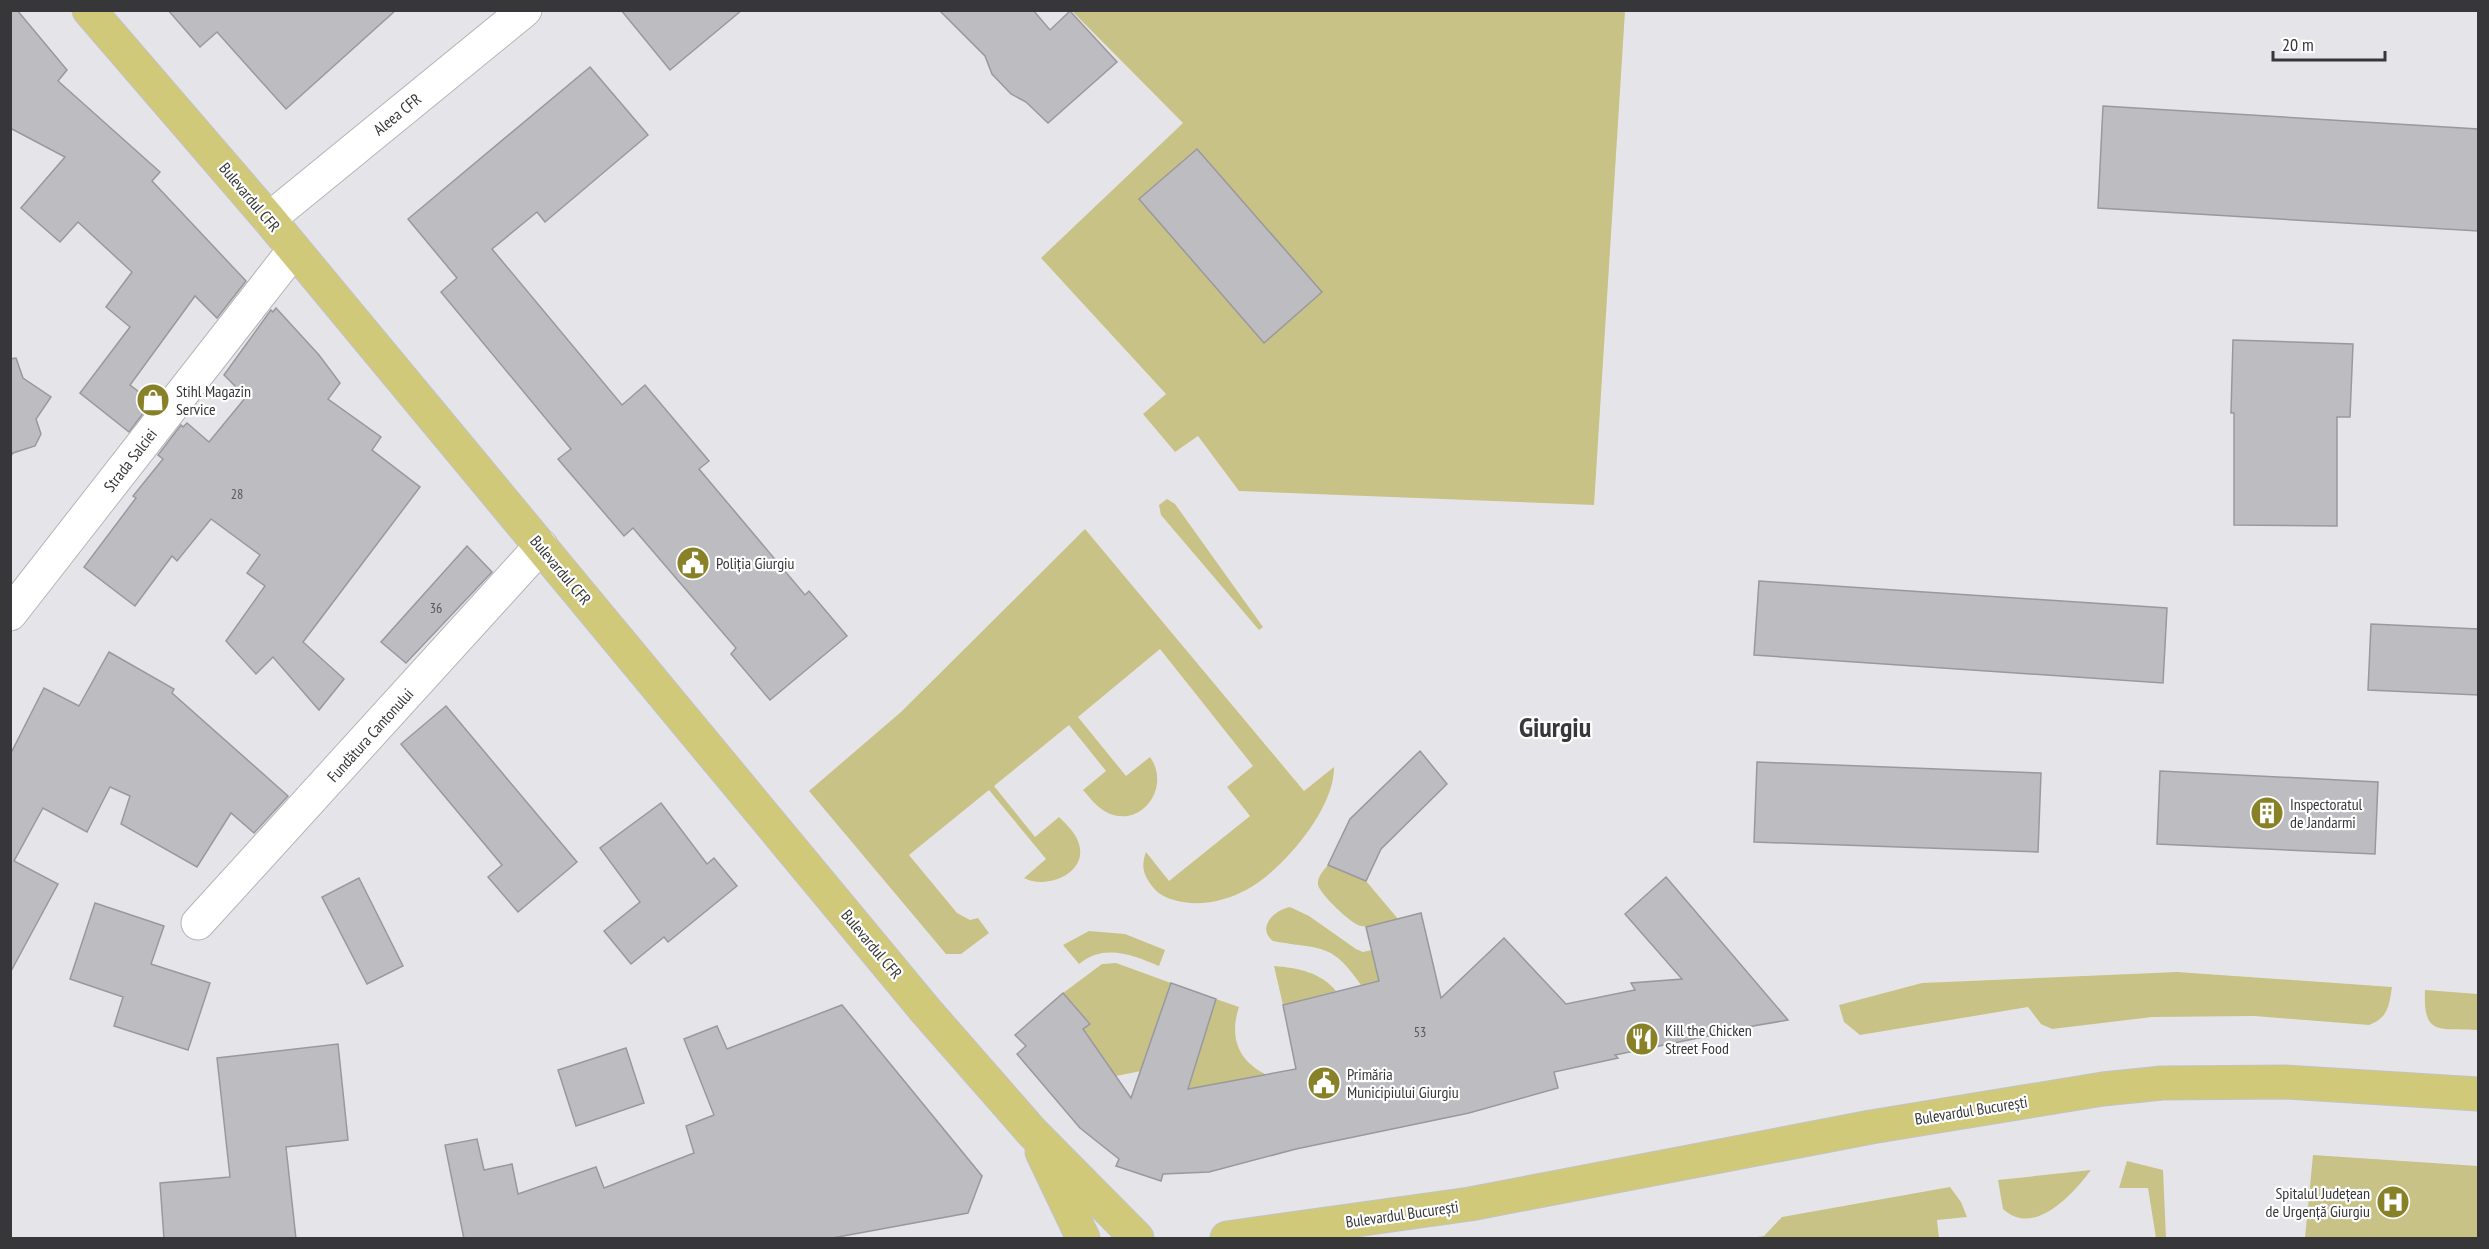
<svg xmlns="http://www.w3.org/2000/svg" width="2489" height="1249" font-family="'PT Sans Narrow',sans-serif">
<rect width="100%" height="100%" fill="#e5e5e9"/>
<g fill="#c8c286">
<path d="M 1072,11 L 1625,11 L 1594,505 L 1239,491 L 1198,436 L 1175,452 L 1143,414 L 1166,394 L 1041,258 L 1183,123 Z"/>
<path d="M 1167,499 L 1175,504 L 1263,627 L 1259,630 L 1161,515 L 1159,505 Z"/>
<path d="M 1085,529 L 1304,791 L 1334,767 C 1335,809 1281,872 1246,890 C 1227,900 1204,906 1183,902 C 1171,900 1159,896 1152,886 C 1143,874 1141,866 1146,852 L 1169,881 L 1250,816 L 1227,787 L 1253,766 L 1160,649 L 1078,717 L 1126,776 L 1150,757 C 1172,788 1140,830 1106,812 C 1097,807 1090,798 1083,790 L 1106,771 L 1069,725 L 994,786 L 1035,837 L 1059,817 C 1067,825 1076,833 1079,844 C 1088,874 1046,890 1024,878 L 1046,859 L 989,790 L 909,855 L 957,913 L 970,920 L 978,918 L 989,933 L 961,954 L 946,954 L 809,791 L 901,712 Z"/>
<path d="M 1328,865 L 1366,881 L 1398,919 C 1387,922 1372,928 1361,926 C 1352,925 1320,894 1318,885 C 1317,877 1323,871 1328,865 Z"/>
<path d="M 1290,907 L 1309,916 L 1356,949 L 1363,952 L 1372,950 L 1379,981 L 1361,985 C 1331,941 1320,950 1273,941 C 1256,928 1274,910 1290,907 Z"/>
<path d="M 1089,931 L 1125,934 L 1165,950 L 1159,966 C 1133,955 1104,943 1079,964 L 1063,945 Z"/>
<path d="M 1116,963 L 1171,983 L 1141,1071 L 1116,1076 L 1083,1029 L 1090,1023 L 1063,993 L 1102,964 Z"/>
<path d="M 1274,966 C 1298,968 1320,972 1336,991 L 1283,1005 Z"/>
<path d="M 2177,972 L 2392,987 C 2389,1006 2388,1018 2369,1025 L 2254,1016 L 2152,1017 L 2052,1029 L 2041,1024 L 2028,1007 L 1860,1035 L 1844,1022 L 1839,1005 L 1922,983 Z"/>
<path d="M 2425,990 L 2478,994 L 2478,1030 C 2439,1028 2423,1037 2425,990 Z"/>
<path d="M 1216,999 L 1239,1007 C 1229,1037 1238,1061 1267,1075 L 1197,1100 L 1189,1087 Z"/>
<path d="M 2313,1155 L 2478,1166 L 2478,1238 L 2305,1238 Z"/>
<path d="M 2127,1161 L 2163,1170 L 2166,1238 L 2156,1238 L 2148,1188 L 2119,1188 Z"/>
<path d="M 2091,1170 C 2073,1194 2034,1238 2003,1209 L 1998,1180 Z"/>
<path d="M 1950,1187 L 1961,1202 L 1967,1217 L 1937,1220 L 1939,1238 L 1750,1238 L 1764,1236 L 1782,1217 Z"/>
</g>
<g fill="#bdbdc1" stroke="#99999d" stroke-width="1.5">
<path d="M 10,10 L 17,10 L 67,70 L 58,81 L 160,172 L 152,181 L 246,281 L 217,318 L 195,296 L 130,385 L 152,402 L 129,432 L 80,393 L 130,327 L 106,307 L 132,272 L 78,222 L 60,242 L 21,208 L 65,157 L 10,128 Z"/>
<path d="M 168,10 L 396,10 L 286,109 L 217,32 L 200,47 Z"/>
<path d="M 621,10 L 742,10 L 670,70 Z"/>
<path d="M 939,10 L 1033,10 L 1050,30 L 1070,11 L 1117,62 L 1048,123 L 1026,102 L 1011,94 L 992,74 L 985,56 Z"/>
<path d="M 590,67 L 648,135 L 545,222 L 537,212 L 492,249 L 622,405 L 645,385 L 709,461 L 699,469 L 805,595 L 809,591 L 847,636 L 770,700 L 731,654 L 736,648 L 633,528 L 624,536 L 558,459 L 571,449 L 441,292 L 457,278 L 408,219 Z"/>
<path d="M 2103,106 L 2478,129 L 2478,231 L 2098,208 Z"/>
<path d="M 1197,149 L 1322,292 L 1264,343 L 1139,199 Z"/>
<path d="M 276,308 L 319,355 L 340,383 L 328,399 L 381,437 L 372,450 L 420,487 L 303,642 L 344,679 L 319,710 L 273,657 L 256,674 L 226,641 L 265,586 L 247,573 L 260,555 L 211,519 L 177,561 L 172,556 L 135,606 L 84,567 L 136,498 L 133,496 L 163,459 L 158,455 L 181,425 L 183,427 L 187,423 L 209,442 L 246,397 L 224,375 L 271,310 L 273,312 Z"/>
<path d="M 2233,340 L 2353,344 L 2350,417 L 2337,417 L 2337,526 L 2234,525 L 2234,413 L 2231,413 Z"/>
<path d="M 16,358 L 23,378 L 51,397 L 36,419 L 41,434 L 35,446 L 13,453 L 10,457 L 10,359 Z"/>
<path d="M 467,546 L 492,572 L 406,663 L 381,642 Z"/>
<path d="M 1759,581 L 2167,608 L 2163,683 L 1754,655 Z"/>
<path d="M 2371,624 L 2478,629 L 2478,695 L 2368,690 Z"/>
<path d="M 109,652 L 174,689 L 172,693 L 288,796 L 254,833 L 231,813 L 197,867 L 121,824 L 130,796 L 110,787 L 87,832 L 43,808 L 14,861 L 58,884 L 10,973 L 10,755 L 44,688 L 79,706 Z"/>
<path d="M 446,706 L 577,862 L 518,912 L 488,877 L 502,865 L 401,744 Z"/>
<path d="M 1420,751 L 1447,784 L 1381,849 L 1366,881 L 1328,865 L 1350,819 Z"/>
<path d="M 1757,762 L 2041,773 L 2038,852 L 1754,842 Z"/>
<path d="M 2160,771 L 2378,782 L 2375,854 L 2157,844 Z"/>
<path d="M 661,803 L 707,864 L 714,858 L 737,886 L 668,942 L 664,937 L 631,964 L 604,931 L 640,902 L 600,848 Z"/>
<path d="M 1666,877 L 1788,1020 L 1706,1034 L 1708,1036 L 1615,1055 L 1618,1058 L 1554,1072 L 1558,1088 L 1469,1113 L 1296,1149 L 1209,1172 L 1163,1174 L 1161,1181 L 1116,1166 L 1119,1159 L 1080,1128 L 1017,1054 L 1026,1046 L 1015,1035 L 1063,993 L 1090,1024 L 1083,1029 L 1131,1098 L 1171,983 L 1216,999 L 1188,1089 L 1296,1069 L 1283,1005 L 1379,981 L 1366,927 L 1421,913 L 1441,998 L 1504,938 L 1566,1004 L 1635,990 L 1631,983 L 1682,979 L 1625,914 Z"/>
<path d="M 359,878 L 403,966 L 367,984 L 322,897 Z"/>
<path d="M 95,903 L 164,926 L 151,964 L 210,983 L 188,1050 L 114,1026 L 123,997 L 70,979 Z"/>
<path d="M 842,1005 L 982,1176 L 968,1213 L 827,1239 L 464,1239 L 445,1145 L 477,1139 L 484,1170 L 512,1164 L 518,1194 L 596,1167 L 604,1188 L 694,1153 L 686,1126 L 714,1115 L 684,1039 L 717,1026 L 727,1049 Z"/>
<path d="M 338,1044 L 348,1140 L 286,1147 L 296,1239 L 164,1239 L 160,1183 L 230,1177 L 217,1058 Z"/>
<path d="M 626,1048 L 644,1103 L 576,1126 L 558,1070 Z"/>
</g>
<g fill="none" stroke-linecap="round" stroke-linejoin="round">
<g stroke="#b5b4b9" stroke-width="35">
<g id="minor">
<path d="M 269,219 L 525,10"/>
<path d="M 10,614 L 294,250"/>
<path d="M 198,923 L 541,546"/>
</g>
</g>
<g stroke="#c3c3c4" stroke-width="35">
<g id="major">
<path d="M 89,10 L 269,219 L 926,1011 L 1032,1132 L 1137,1238"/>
<path d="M 1042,1152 L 1083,1238"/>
<path d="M 1227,1238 L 1470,1204 L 1871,1127 L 2103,1089 L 2162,1083 L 2285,1082 L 2478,1094"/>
</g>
</g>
<use href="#minor" stroke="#fff" stroke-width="33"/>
<use href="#major" stroke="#d0c97a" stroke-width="33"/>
</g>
<defs>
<g id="shop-disc" transform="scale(1.725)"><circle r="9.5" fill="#898128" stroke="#fff"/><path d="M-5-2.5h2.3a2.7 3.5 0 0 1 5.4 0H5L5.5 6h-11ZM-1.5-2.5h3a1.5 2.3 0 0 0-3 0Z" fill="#fff"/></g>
<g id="civic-disc" transform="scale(1.725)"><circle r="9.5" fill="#898128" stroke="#fff"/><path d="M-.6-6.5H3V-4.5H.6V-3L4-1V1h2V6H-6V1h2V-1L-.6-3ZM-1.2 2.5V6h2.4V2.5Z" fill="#fff"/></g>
<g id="building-disc" transform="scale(1.725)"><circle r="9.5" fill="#898128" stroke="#fff"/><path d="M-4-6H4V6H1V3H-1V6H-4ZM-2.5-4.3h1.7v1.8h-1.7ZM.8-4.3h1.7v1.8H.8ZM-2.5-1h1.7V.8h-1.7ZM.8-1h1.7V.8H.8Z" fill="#fff"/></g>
<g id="restaurant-disc" transform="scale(1.725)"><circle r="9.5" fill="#898128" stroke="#fff"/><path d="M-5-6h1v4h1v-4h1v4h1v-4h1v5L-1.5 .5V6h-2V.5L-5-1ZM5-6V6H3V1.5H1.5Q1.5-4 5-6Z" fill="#fff"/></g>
<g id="hospital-disc" transform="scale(1.725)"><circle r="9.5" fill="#898128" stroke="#fff"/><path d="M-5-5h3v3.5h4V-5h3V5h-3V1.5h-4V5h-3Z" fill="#fff"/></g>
</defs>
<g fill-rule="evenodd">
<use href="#shop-disc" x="153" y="400"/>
<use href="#civic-disc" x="693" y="563"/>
<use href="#building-disc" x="2267" y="813"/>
<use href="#restaurant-disc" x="1642" y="1039"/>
<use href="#civic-disc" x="1324" y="1083"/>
<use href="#hospital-disc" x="2393" y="1202"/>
</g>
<g text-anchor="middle" stroke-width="4.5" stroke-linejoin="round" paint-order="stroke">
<g font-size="14" fill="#58585b">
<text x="237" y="499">28</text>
<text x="436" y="613">36</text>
<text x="1420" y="1037">53</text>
</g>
<g font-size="16" fill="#373739" stroke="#fff">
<text transform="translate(397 114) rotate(-39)" y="6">Aleea CFR</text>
<text transform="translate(250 197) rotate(50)" y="6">Bulevardul CFR</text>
<text transform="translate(130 460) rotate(-52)" y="6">Strada Salciei</text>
<text transform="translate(561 570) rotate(50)" y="6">Bulevardul CFR</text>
<text transform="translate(370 735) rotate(-48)" y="6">Fundătura Cantonului</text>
<text transform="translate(872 944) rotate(50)" y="6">Bulevardul CFR</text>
<text transform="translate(1971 1110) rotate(-9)" y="6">Bulevardul București</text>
<text transform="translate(1402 1214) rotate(-8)" y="6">Bulevardul București</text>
</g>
<g font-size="16" fill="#373739" stroke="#fff" text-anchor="start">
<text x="176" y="397">Stihl Magazin<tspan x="176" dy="18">Service</tspan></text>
<text x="716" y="569">Poliția Giurgiu</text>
<text x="2290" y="810">Inspectoratul<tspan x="2290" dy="18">de Jandarmi</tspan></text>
<text x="1665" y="1036">Kill the Chicken<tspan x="1665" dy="18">Street Food</tspan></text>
<text x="1347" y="1080">Primăria<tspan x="1347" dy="18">Municipiului Giurgiu</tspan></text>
<text x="2370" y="1199" text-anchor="end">Spitalul Județean<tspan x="2370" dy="18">de Urgență Giurgiu</tspan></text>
</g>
<g font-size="28" font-weight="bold" fill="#38383b" stroke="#fff">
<text x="1555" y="737">Giurgiu</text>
</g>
</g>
<rect width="2489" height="1249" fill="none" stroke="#373739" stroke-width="24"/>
<path d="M2273 51v9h112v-9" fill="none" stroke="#373739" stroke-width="3"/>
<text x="2282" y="51" font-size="18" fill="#373739" stroke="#ffffff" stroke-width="4.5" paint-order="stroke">20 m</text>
</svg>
